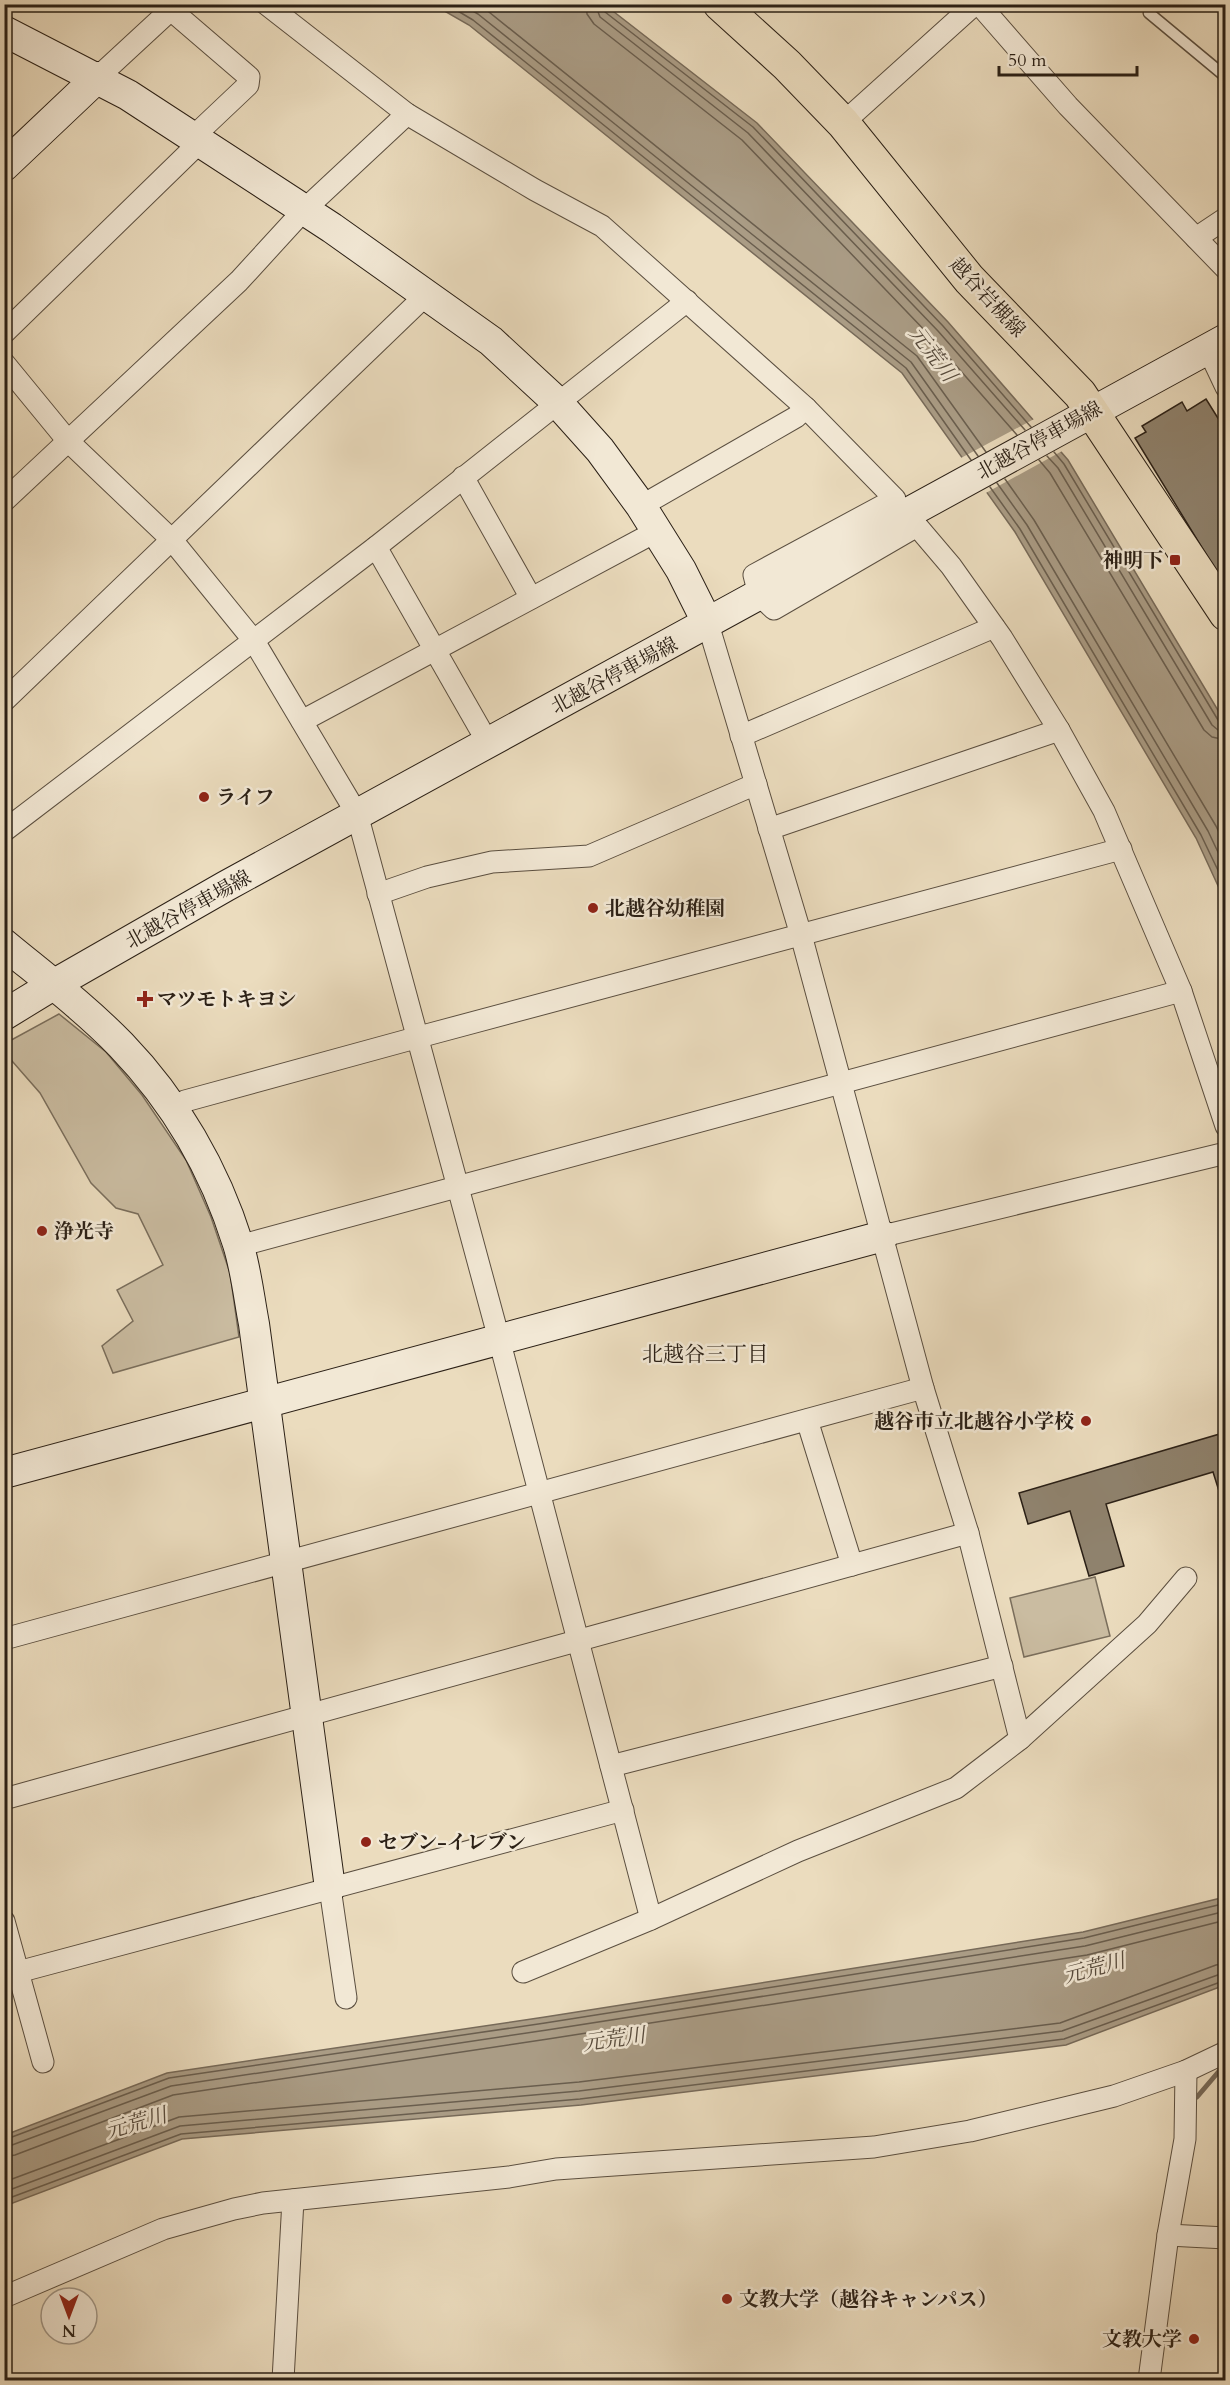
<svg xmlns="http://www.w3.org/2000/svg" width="1230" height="2385" font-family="Cardo,'Noto Serif JP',serif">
<rect width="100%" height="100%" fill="#ebdcbe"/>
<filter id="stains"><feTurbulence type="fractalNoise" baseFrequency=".00333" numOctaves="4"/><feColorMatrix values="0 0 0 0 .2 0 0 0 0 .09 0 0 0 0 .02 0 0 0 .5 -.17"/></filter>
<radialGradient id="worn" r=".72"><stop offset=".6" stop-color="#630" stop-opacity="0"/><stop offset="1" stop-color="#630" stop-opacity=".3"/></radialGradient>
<g fill="#cabca1" stroke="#7a6e5c" stroke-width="1.5">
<path d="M 59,1014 L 106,1052 L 142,1095 L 186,1160 L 211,1217 L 230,1273 L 239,1337 L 113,1373 L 102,1346 L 133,1321 L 117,1290 L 163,1265 L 138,1214 L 116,1208 L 91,1183 L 40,1093 L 5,1053 L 4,1044 Z"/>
<path d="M 1095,1577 L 1110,1636 L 1024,1657 L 1010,1598 Z"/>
</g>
<g fill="#aa9c85" stroke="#776a59" stroke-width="1.5">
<path d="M 434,5 L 605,5 L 757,123 L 948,322 L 1068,460 L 1225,722 L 1225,901 L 1196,838 L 1015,532 L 902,373 L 469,25 Z"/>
<path d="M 1225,1897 L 1225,1985 L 1066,2045 L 581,2105 L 182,2139 L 5,2206 L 5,2135 L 167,2073 L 545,2017 L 1083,1932 Z"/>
</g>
<path fill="#ebdcbe" d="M 1036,418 L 1064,450 L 984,494 L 959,459 Z"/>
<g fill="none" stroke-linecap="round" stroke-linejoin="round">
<g stroke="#6a5e4e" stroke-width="1.5">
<path d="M 446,4 L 473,20 L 906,368 L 971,460"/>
<path d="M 461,4 L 478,14 L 911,362 L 978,456"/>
<path d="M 479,4 L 917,356 L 986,452"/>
<path d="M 586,4 L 587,14 L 594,24 L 742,140 L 931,337 L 1017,435"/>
<path d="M 595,4 L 600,17 L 748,133 L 938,331 L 1025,430"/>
<path d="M 602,4 L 605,12 L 753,127 L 943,326 L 1031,427"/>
<path d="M 1054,452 L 1064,464 L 1218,720 L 1226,724"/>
<path d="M 1047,456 L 1058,468 L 1212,725 L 1218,730 L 1226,731"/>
<path d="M 1039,460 L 1050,473 L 1204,730 L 1212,737 L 1226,740"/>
<path d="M 1005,479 L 1034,520 L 1216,826 L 1226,848"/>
<path d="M 997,483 L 1027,525 L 1208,831 L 1226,869"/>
<path d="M 990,487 L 1020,529 L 1201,835 L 1226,887"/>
<path d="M 4,2140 L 169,2078 L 545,2023 L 1084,1938 L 1226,1903"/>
<path d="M 4,2148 L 171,2086 L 547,2030 L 1085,1946 L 1226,1911"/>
<path d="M 4,2157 L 15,2155 L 173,2095 L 548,2039 L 1087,1955 L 1226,1920"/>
<path d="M 4,2182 L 179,2117 L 579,2082 L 1060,2023 L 1216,1965 L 1226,1963"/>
<path d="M 4,2192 L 180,2126 L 579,2091 L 1062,2031 L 1226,1972"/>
<path d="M 4,2200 L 181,2134 L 580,2099 L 1064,2039 L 1226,1980"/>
</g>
<path stroke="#776a59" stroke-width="5" d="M 1197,2097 L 1226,2063"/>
</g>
<g fill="#8f826d" stroke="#2b2016" stroke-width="1.5">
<path d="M 1206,399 L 1226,431 L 1226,587 L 1135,438 L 1146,432 L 1142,426 L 1182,402 L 1187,411 Z"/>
<path d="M 1223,1433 L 1226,1440 L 1226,1489 L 1219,1491 L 1213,1472 L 1106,1504 L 1124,1566 L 1089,1576 L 1070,1511 L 1028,1524 L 1019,1493 Z"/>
</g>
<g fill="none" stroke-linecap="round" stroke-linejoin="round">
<g stroke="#5b4f40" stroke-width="13">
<path id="lane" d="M 1155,4 L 1149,13 L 1226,77"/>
</g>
<g stroke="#5b4f40" stroke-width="23">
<g id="street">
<path d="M 266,4 L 407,114 L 535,190 L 602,226 L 806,408 L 895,499 L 754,575 L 759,595 L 774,609 L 917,526 L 951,566 L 1002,638 L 1059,730 L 1104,811 L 1181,991 L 1226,1126"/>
<path d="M 979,4 L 1068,106 L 1226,269"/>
<path d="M 171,10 L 249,77 L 248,85 L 193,137"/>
<path d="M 98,77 L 177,4"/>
<path d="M 843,123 L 975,4"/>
<path d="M 1196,238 L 1226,218"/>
<path d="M 4,333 L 200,142"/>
<path d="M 1208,349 L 1226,387"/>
<path d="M 4,363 L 68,441 L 172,540 L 254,641 L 357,814 L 499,1339 L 651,1919"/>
<path d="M 463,477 L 531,598"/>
<path d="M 4,501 L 239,281 L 304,210 L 407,114"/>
<path d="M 641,506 L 796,417 L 806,408"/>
<path d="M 376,547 L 488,743"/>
<path d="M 4,701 L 427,294"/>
<path d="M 302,721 L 657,531"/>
<path d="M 741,736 L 994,627"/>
<path d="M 769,829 L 1059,730"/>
<path d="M 4,831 L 376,547 L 687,301"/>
<path d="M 378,894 L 427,877 L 492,862 L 589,856 L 756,784"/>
<path d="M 172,1107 L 185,1101 L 419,1037 L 1121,849"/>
<path d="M 883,1236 L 1226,1153"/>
<path d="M 239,1246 L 1181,991"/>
<path d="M 807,1420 L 852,1565"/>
<path d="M 4,1639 L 923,1388"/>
<path d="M 1020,1739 L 1147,1624 L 1186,1578"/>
<path d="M 611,1766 L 1002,1666"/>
<path d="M 4,1799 L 968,1533"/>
<path d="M 330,1888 L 346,1998"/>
<path d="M 4,1921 L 43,2062"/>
<path d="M 18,1972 L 623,1810"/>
<path d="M 523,1972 L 651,1919 L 798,1851 L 956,1788 L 1020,1739 L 968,1533 L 923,1388 L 801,935 L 708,624"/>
<path d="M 1168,2235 L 1226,2238"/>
<path d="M 4,2297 L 163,2229 L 234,2209 L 263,2203 L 509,2177 L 556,2169 L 874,2147 L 970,2131 L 1114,2096 L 1186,2071 L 1226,2052"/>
<path d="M 283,2380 L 293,2200"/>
<path d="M 1149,2380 L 1168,2235 L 1185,2139 L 1186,2071"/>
</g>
</g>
<g stroke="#2b2016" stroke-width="32">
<g id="secondary">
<path d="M 4,31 L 128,95 L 332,228 L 491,341 L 557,402 L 600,450 L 641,506 L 681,570 L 708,624"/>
<path d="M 4,166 L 98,77"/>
<path d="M 4,944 C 44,977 85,1008 121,1045 C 175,1101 215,1170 238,1244 C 246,1269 249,1298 254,1324 L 330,1888"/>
<path d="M 4,1015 L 53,985 L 226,886 L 1226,339"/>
<path d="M 4,1473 L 883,1236"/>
</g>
</g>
<g stroke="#2b2016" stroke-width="35">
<path id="primary" d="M 720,4 L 787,65 L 843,123 L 969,279 L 1080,394 L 1226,614"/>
</g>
<use href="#lane" stroke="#f2e8d5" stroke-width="10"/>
<use href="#street" stroke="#f2e8d5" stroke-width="21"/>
<use href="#secondary" stroke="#f2e8d5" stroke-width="30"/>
<use href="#primary" stroke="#ebdcbe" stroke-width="33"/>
</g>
<g fill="#8f2418" stroke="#f2e8d5" stroke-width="2">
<rect x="1169" y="554" width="12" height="12" rx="3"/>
<circle cx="204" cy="797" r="6"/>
<circle cx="593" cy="908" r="6"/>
<path d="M142 990h6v6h6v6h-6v6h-6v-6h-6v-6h6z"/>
<circle cx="42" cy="1231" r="6"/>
<circle cx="1086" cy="1421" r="6"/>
<circle cx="366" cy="1842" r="6"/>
<circle cx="727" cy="2299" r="6"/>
<circle cx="1194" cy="2339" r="6"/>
</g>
<g text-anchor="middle" stroke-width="5" stroke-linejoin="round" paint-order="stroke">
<g font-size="20" fill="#2b2016" stroke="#f2e8d5">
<text transform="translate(988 297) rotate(47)" y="7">越谷岩槻線</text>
<text transform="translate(1039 440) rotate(-29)" y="7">北越谷停車場線</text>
<text transform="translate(614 675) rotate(-28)" y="7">北越谷停車場線</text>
<text transform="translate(188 909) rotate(-29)" y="7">北越谷停車場線</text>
</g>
<g font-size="20" font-weight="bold" fill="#2b2016" stroke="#f2e8d5" text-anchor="start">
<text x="1163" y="567" text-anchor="end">神明下</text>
<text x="216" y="804">ライフ</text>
<text x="605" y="915">北越谷幼稚園</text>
<text x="157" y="1006">マツモトキヨシ</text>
<text x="54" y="1238">浄光寺</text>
<text x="1074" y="1428" text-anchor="end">越谷市立北越谷小学校</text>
<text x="378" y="1849">セブン-イレブン</text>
<text x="739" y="2306">文教大学（越谷キャンパス）</text>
<text x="1182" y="2346" text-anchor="end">文教大学</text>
</g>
<g font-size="21" font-style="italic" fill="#574b3d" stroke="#f2e8d5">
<text transform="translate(933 354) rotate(53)" y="7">元荒川</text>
<text transform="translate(1094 1968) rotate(-15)" y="7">元荒川</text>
<text transform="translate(614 2039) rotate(-8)" y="7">元荒川</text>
<text transform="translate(136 2123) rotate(-16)" y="7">元荒川</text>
</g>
<g font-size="21" fill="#2b2016" stroke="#f2e8d5">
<text x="705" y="1361">北越谷三丁目</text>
</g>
</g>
<rect width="1230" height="2385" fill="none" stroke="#ebdcbe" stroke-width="24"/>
<rect x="6" y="6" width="1218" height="2373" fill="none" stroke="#2b2016" stroke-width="3"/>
<rect x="12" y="12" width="1206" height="2361" fill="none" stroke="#2b2016" stroke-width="1.5"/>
<g transform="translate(69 2316) rotate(180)"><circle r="28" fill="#f2e8d5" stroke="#a29889" stroke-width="1.5"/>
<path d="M0-4.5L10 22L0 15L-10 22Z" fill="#8f2418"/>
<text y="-9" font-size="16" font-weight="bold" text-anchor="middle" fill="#2b2016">N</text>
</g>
<path d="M999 66v9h138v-9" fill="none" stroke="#2b2016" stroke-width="3"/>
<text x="1008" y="66" font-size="18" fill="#2b2016" stroke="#f2e8d5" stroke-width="4.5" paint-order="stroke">50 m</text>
<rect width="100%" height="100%" filter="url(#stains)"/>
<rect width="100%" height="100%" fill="url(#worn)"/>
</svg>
